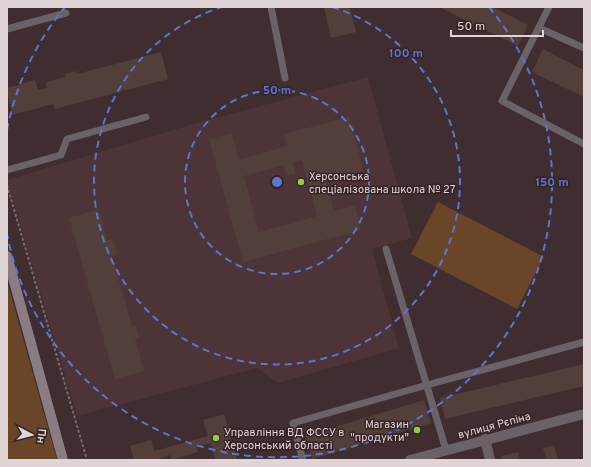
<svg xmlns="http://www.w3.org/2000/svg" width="591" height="467" font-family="Overpass,sans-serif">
<rect width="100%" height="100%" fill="#3f2d2f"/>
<path fill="#4d3437" d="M 368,77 L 412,238 L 372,249 L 399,348 L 278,383 L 257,368 L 77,416 L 7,180 L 190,125 Z"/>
<g fill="#694628">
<path d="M 438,202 L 544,257 L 517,309 L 411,254 Z"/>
<path d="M 7,281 L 57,460 L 7,460 Z"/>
</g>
<g fill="#523f3a" fill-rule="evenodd">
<path d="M 324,7 L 350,7 L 356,32 L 331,38 Z"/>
<path d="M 439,7 L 493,7 L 528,25 L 518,46 Z"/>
<path d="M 543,49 L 584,70 L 584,97 L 532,72 Z"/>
<path d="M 161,52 L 168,79 L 55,109 L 53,104 L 12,115 L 7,88 L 35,80 L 38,90 L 47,88 L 46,82 L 65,77 L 65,74 L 76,71 L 77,74 Z"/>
<path d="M 349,117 L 364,171 L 326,181 L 334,211 L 355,205 L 361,230 L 243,262 L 209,139 L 232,133 L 239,160 L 287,146 L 284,134 ZM 302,160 L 317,216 L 259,232 L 244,176 L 284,165 L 287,176 L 296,174 L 293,162 Z"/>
<path d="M 99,209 L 107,240 L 113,239 L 117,254 L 112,256 L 132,326 L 136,325 L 139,338 L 135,339 L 144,371 L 115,379 L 69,218 Z"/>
<path d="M 584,364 L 584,386 L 445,419 L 440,398 Z"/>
<path d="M 424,400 L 431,423 L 312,459 L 305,436 Z"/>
<path d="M 224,414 L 237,459 L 215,460 L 211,443 L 196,447 L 198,452 L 172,460 L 170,455 L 157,460 L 134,460 L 130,446 L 151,440 L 154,451 L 208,436 L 203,420 Z"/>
<path d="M 554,445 L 558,460 L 547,460 L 543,448 Z"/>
<path d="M 518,452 L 520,460 L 502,460 L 501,456 Z"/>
</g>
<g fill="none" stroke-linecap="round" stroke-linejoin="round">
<path stroke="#79696b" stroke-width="2" stroke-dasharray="3 2" stroke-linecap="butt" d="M 7,185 L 87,460"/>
<g stroke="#6a6266" stroke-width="7">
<path d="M 271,7 L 285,78"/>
<path d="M 549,7 L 502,101 L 584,144"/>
<path d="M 539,28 L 584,48"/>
<path d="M 7,29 L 66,13"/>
<path d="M 7,170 L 61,155 L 67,139 L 146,117"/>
<path d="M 386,249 L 446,450"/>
<path d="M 303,460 L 293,423 L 427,385 L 584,342"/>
</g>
<g stroke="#6a6266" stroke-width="10">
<path d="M 485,439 L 490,460"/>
<path d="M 410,460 L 584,414"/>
</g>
<path stroke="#897c82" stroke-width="10" d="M 7,256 L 63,460"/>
</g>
<g fill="none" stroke="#5876d7" stroke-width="2" stroke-dasharray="7 5">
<circle cx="277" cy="182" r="92"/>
<path d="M332 7A183 183 0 1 1 222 7"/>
<path d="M7 130A275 275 0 0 1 65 7M489 7A275 275 0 1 1 7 234"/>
</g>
<g fill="#8ece43" stroke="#352325" stroke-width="1.5">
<circle cx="301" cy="182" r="4"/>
<circle cx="417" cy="430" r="4"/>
<circle cx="216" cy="438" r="4"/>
</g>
<g text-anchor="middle" stroke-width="3" stroke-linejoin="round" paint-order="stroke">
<g font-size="11" fill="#e0d4d5" stroke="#352325" text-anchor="start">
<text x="309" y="180">Херсонська<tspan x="309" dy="13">спеціалізована школа № 27</tspan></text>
<text x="409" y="428" text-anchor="end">Магазин<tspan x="409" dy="13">"продукти"</tspan></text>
<text x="224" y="436">Управління ВД ФССУ в<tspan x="224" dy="13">Херсонський області</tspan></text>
</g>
<g font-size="11" fill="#e0d4d5" stroke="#352325">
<text transform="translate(494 425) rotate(-15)" y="4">вулиця Рєпіна</text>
</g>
</g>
<circle cx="277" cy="182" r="6" fill="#5876d7" stroke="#352325" stroke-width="2"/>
<g font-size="12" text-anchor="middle" font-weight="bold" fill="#5876d7" stroke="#352325" stroke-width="3" stroke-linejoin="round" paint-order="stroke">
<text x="406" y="57">100 m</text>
<text x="277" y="94">50 m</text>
<text x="552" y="186">150 m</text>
</g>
<rect width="591" height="467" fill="none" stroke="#e0d4d5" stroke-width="16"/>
<g transform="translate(32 435) rotate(97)" stroke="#352325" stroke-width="3" paint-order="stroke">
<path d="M0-3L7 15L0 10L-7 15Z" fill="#e0d4d5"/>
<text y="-6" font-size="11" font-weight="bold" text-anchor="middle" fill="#e0d4d5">Пн</text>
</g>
<path d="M451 30v6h92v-6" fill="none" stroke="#e0d4d5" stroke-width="2"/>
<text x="457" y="30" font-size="12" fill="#e0d4d5" stroke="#352325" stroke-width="3" paint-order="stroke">50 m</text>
</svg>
